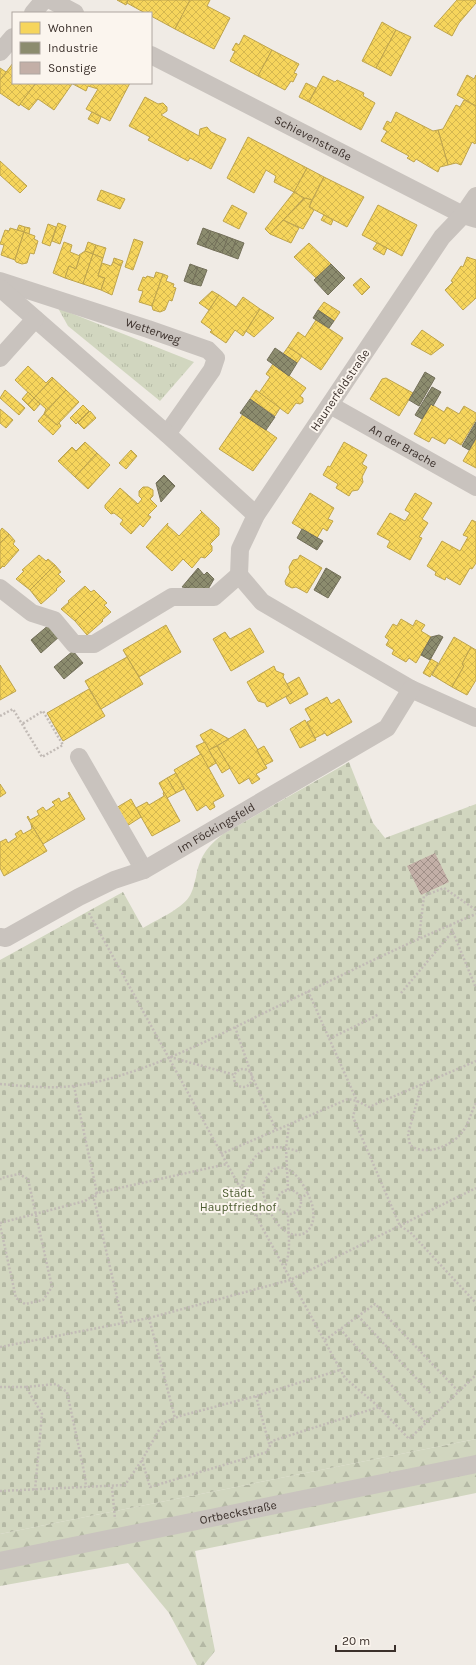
<svg xmlns="http://www.w3.org/2000/svg" width="476" height="1665" font-family="Karla,sans-serif">
<defs>
<pattern id="forest-firs" width="22" height="20" patternUnits="userSpaceOnUse"><rect width="22" height="20" fill="#d1d6bf"/><path d="M5 1l3.5 6h-7zM16 11l3.5 6h-7z" fill="#b4b8a4"/></pattern>
<pattern id="cemetery-stones" width="16" height="16" patternUnits="userSpaceOnUse"><rect width="16" height="16" fill="#d1d6bf"/><path d="M2 7V4a2 2 0 0 1 4 0v3zM10 15v-3a2 2 0 0 1 4 0v3z" fill="#b4b8a4"/></pattern>
<pattern id="park-tufts" width="24" height="20" patternUnits="userSpaceOnUse"><rect width="24" height="20" fill="#d1d6bf"/><path d="M3 7l-1-3M5 7V3M7 7l1-3M15 17l-1-3M17 17v-4M19 17l1-3" fill="none" stroke="#b4b8a4"/></pattern>
<pattern id="homes-cross-hatch" width="8" height="8" patternUnits="userSpaceOnUse"><rect width="8" height="8" fill="#f6d55c"/><path d="M0 0l8 8M0 8l8-8" fill="none" stroke="#d4b750"/></pattern>
<pattern id="industry-cross-hatch" width="8" height="8" patternUnits="userSpaceOnUse"><rect width="8" height="8" fill="#8c8c6e"/><path d="M0 0l8 8M0 8l8-8" fill="none" stroke="#74735b"/></pattern>
<pattern id="building-cross-hatch" width="8" height="8" patternUnits="userSpaceOnUse"><rect width="8" height="8" fill="#c3afa7"/><path d="M0 0l8 8M0 8l8-8" fill="none" stroke="#a08f88"/></pattern>
</defs>
<rect width="100%" height="100%" fill="#f0ebe5"/>
<path fill="url(#forest-firs)" d="M 476,1439 L 476,1493 L 195,1551 L 215,1651 L 204,1665 L 197,1665 L 169,1613 L 128,1563 L 0,1586 L 0,1534 Z"/>
<path fill="url(#cemetery-stones)" d="M 349,762 L 373,823 L 385,838 L 476,804 L 476,1439 L 0,1534 L 0,960 L 123,892 L 143,928 C 156,920 180,910 189,897 C 193,891 194,884 196,877 C 200,856 207,847 223,834 Z"/>
<path fill="url(#park-tufts)" d="M 58,308 L 194,362 L 160,401 L 68,326 Z"/>
<g fill="url(#homes-cross-hatch)" stroke="#bea44d">
<path d="M 117,0 L 128,0 L 126,5 Z"/>
<path d="M 128,0 L 188,0 L 190,1 L 175,29 L 151,16 L 151,13 L 145,13 L 127,3 Z"/>
<path d="M 190,0 L 210,0 L 207,6 L 230,18 L 214,49 L 175,29 Z"/>
<path d="M 457,0 L 476,0 L 476,3 L 459,23 L 452,36 L 434,26 Z"/>
<path d="M 382,22 L 396,30 L 376,68 L 362,61 Z"/>
<path d="M 396,30 L 411,37 L 391,76 L 376,68 Z"/>
<path d="M 244,35 L 272,50 L 258,76 L 230,61 L 235,51 L 232,50 L 236,43 L 239,45 Z"/>
<path d="M 272,50 L 299,64 L 294,73 L 297,74 L 293,82 L 291,81 L 285,90 L 258,76 Z"/>
<path d="M 13,63 L 13,83 L 36,83 L 19,106 L 0,93 L 0,80 Z"/>
<path d="M 0,68 L 6,72 L 0,80 Z"/>
<path d="M 467,75 L 474,79 L 476,75 L 476,106 L 457,95 Z"/>
<path d="M 323,76 L 335,82 L 337,80 L 364,93 L 363,96 L 375,103 L 361,130 L 309,102 Z"/>
<path d="M 36,83 L 71,83 L 72,84 L 54,110 L 38,99 L 29,110 L 20,104 Z"/>
<path d="M 71,83 L 130,83 L 110,121 L 86,109 L 98,89 L 88,86 L 86,91 Z"/>
<path d="M 306,83 L 316,88 L 309,102 L 299,97 Z"/>
<path d="M 145,97 L 158,104 L 163,103 L 167,107 L 167,111 L 161,115 L 199,136 L 200,129 L 207,127 L 211,132 L 226,139 L 211,169 L 190,158 L 188,161 L 148,140 L 150,137 L 129,126 Z"/>
<path d="M 464,100 L 476,106 L 476,142 L 475,144 L 472,142 L 461,165 L 456,163 L 448,165 L 438,130 L 443,129 L 456,105 L 460,107 Z"/>
<path d="M 92,112 L 101,117 L 98,124 L 88,119 Z"/>
<path d="M 396,112 L 433,131 L 438,130 L 448,165 L 440,167 L 438,172 L 416,159 L 414,162 L 407,158 L 409,156 L 381,141 L 387,131 L 383,129 L 387,121 L 391,123 Z"/>
<path d="M 248,137 L 307,168 L 294,192 L 274,182 L 276,176 L 266,170 L 254,193 L 227,178 Z"/>
<path d="M 0,161 L 27,186 L 20,193 L 0,175 Z"/>
<path d="M 307,168 L 324,177 L 312,200 L 304,198 L 294,192 Z"/>
<path d="M 324,177 L 364,197 L 347,227 L 309,207 Z"/>
<path d="M 101,190 L 125,199 L 120,209 L 97,200 Z"/>
<path d="M 294,192 L 304,198 L 270,234 L 265,229 Z"/>
<path d="M 305,198 L 312,200 L 309,207 L 314,210 L 303,229 L 283,220 Z"/>
<path d="M 232,205 L 247,213 L 239,229 L 223,221 Z"/>
<path d="M 378,205 L 417,225 L 402,256 L 362,235 Z"/>
<path d="M 324,215 L 333,220 L 331,225 L 321,220 Z"/>
<path d="M 283,220 L 299,228 L 291,243 L 270,234 Z"/>
<path d="M 58,223 L 66,226 L 60,244 L 52,241 Z"/>
<path d="M 48,224 L 56,227 L 50,246 L 42,243 Z"/>
<path d="M 19,225 L 25,227 L 24,232 L 17,230 Z"/>
<path d="M 25,227 L 30,228 L 29,234 L 24,232 Z"/>
<path d="M 10,228 L 24,232 L 15,260 L 1,255 L 4,245 L 0,244 L 5,230 L 9,231 Z"/>
<path d="M 24,232 L 35,236 L 34,239 L 38,241 L 34,254 L 30,253 L 27,263 L 22,264 L 16,262 L 15,260 Z"/>
<path d="M 134,239 L 143,242 L 133,270 L 125,267 Z"/>
<path d="M 64,242 L 72,245 L 70,252 L 80,256 L 76,269 L 69,266 L 65,278 L 53,273 Z"/>
<path d="M 88,242 L 96,245 L 93,254 L 85,251 Z"/>
<path d="M 309,243 L 331,264 L 316,278 L 294,257 Z"/>
<path d="M 377,243 L 387,248 L 384,255 L 373,249 Z"/>
<path d="M 96,245 L 106,248 L 103,258 L 93,254 Z"/>
<path d="M 85,251 L 93,254 L 83,284 L 65,278 L 69,266 L 76,269 L 80,256 L 79,255 Z"/>
<path d="M 93,254 L 103,258 L 98,276 L 105,278 L 101,290 L 83,284 Z"/>
<path d="M 467,257 L 476,260 L 476,298 L 463,310 L 445,290 L 453,282 L 451,281 L 461,266 L 463,267 Z"/>
<path d="M 114,258 L 123,261 L 121,266 L 113,262 Z"/>
<path d="M 113,262 L 121,266 L 112,295 L 101,290 L 105,278 L 98,276 L 102,263 L 111,266 Z"/>
<path d="M 156,272 L 163,274 L 152,306 L 139,302 L 143,291 L 138,290 L 143,277 L 146,278 L 147,276 L 154,278 Z"/>
<path d="M 163,274 L 168,276 L 166,281 L 174,284 L 173,287 L 176,288 L 172,301 L 169,300 L 165,310 L 160,312 L 153,310 L 152,306 Z"/>
<path d="M 361,278 L 370,287 L 362,295 L 353,285 Z"/>
<path d="M 212,291 L 219,295 L 209,310 L 199,303 Z"/>
<path d="M 219,295 L 236,307 L 243,297 L 260,309 L 243,336 L 235,330 L 226,343 L 210,332 L 212,330 L 201,322 Z"/>
<path d="M 324,302 L 340,312 L 334,321 L 318,310 Z"/>
<path d="M 260,309 L 274,318 L 254,337 L 246,331 Z"/>
<path d="M 316,320 L 343,338 L 321,370 L 288,347 L 298,332 L 305,337 Z"/>
<path d="M 422,330 L 444,345 L 431,355 L 411,344 Z"/>
<path d="M 288,347 L 302,356 L 297,363 L 283,354 Z"/>
<path d="M 273,364 L 306,388 L 300,396 L 303,398 L 303,402 L 300,404 L 296,403 L 288,414 L 259,393 L 270,377 L 266,374 Z"/>
<path d="M 28,366 L 46,383 L 52,377 L 53,378 L 34,398 L 15,380 Z"/>
<path d="M 53,378 L 66,390 L 44,414 L 46,409 L 34,398 Z"/>
<path d="M 386,378 L 413,393 L 399,416 L 370,399 L 382,379 Z"/>
<path d="M 5,390 L 25,408 L 19,415 L 0,398 Z"/>
<path d="M 66,390 L 79,402 L 57,425 L 44,414 Z"/>
<path d="M 256,390 L 280,408 L 275,416 L 250,399 Z"/>
<path d="M 28,392 L 34,398 L 28,405 L 22,399 Z"/>
<path d="M 34,398 L 40,404 L 34,411 L 28,405 Z"/>
<path d="M 431,404 L 444,412 L 447,407 L 459,414 L 464,406 L 476,413 L 476,420 L 461,445 L 449,438 L 445,444 L 432,437 L 429,442 L 414,434 Z"/>
<path d="M 83,405 L 89,411 L 76,424 L 70,418 Z"/>
<path d="M 0,409 L 13,420 L 6,428 L 0,423 Z"/>
<path d="M 90,411 L 96,418 L 84,429 L 78,423 Z"/>
<path d="M 44,414 L 57,425 L 59,423 L 61,426 L 53,435 L 38,421 Z"/>
<path d="M 243,414 L 277,438 L 253,471 L 219,449 Z"/>
<path d="M 476,439 L 476,468 L 463,461 Z"/>
<path d="M 85,442 L 97,453 L 75,477 L 58,461 L 72,447 L 76,451 Z"/>
<path d="M 344,442 L 367,455 L 362,464 L 367,467 L 362,477 L 363,482 L 358,490 L 352,491 L 349,496 L 336,488 L 338,484 L 323,475 L 328,466 L 330,467 Z"/>
<path d="M 131,450 L 137,456 L 126,469 L 119,463 Z"/>
<path d="M 97,453 L 110,465 L 88,489 L 75,477 Z"/>
<path d="M 143,487 L 148,487 L 153,490 L 153,496 L 150,499 L 157,506 L 148,515 L 151,517 L 143,527 L 140,524 L 131,534 L 120,524 L 123,520 L 114,513 L 111,514 L 105,508 L 105,505 L 120,488 L 138,504 L 142,499 L 139,496 L 139,491 Z"/>
<path d="M 310,493 L 334,508 L 328,519 L 333,521 L 327,531 L 323,528 L 317,538 L 292,523 Z"/>
<path d="M 415,493 L 432,503 L 422,519 L 428,523 L 419,537 L 422,538 L 410,560 L 387,547 L 390,541 L 377,534 L 390,513 L 405,521 L 410,513 L 405,510 Z"/>
<path d="M 200,510 L 219,528 L 219,535 L 210,544 L 212,546 L 212,551 L 205,558 L 201,557 L 192,568 L 183,559 L 172,571 L 146,547 L 168,523 L 167,525 L 179,536 L 202,512 Z"/>
<path d="M 472,520 L 476,522 L 476,563 L 472,569 L 470,568 L 460,585 L 446,577 L 445,580 L 435,575 L 436,572 L 427,566 L 442,541 L 460,551 L 468,537 L 463,535 Z"/>
<path d="M 2,528 L 9,534 L 0,543 L 0,531 Z"/>
<path d="M 9,534 L 15,541 L 13,544 L 19,550 L 4,567 L 3,566 L 0,569 L 0,543 Z"/>
<path d="M 39,555 L 46,561 L 48,559 L 55,565 L 30,590 L 16,579 L 24,571 L 22,570 Z"/>
<path d="M 300,555 L 322,568 L 307,593 L 296,587 L 292,588 L 286,585 L 285,581 L 290,572 L 289,567 L 293,560 L 298,559 Z"/>
<path d="M 55,565 L 61,572 L 58,574 L 65,581 L 56,589 L 57,590 L 41,604 L 30,590 Z"/>
<path d="M 85,586 L 91,592 L 94,590 L 100,596 L 75,621 L 61,609 L 69,602 L 68,601 Z"/>
<path d="M 100,596 L 107,603 L 104,605 L 111,612 L 102,620 L 103,621 L 87,635 L 75,621 Z"/>
<path d="M 401,619 L 413,626 L 416,620 L 425,625 L 421,631 L 431,637 L 416,663 L 409,658 L 406,662 L 392,654 L 394,650 L 386,645 L 389,640 L 385,637 L 393,624 L 397,626 Z"/>
<path d="M 166,625 L 181,652 L 139,677 L 123,650 Z"/>
<path d="M 250,628 L 264,652 L 231,671 L 213,639 L 225,632 L 230,639 Z"/>
<path d="M 454,637 L 471,647 L 462,664 L 464,666 L 452,687 L 432,675 Z"/>
<path d="M 471,647 L 476,650 L 476,680 L 467,695 L 452,687 L 464,666 L 462,664 Z"/>
<path d="M 127,657 L 143,684 L 101,709 L 85,681 Z"/>
<path d="M 431,659 L 438,663 L 430,677 L 423,673 Z"/>
<path d="M 0,665 L 16,691 L 0,700 Z"/>
<path d="M 274,666 L 276,671 L 284,674 L 283,677 L 292,693 L 267,707 L 265,703 L 258,701 L 247,682 Z"/>
<path d="M 299,677 L 308,694 L 290,704 L 286,697 L 292,693 L 287,684 Z"/>
<path d="M 89,689 L 105,716 L 63,741 L 47,713 Z"/>
<path d="M 327,697 L 331,704 L 339,699 L 352,722 L 327,736 L 325,733 L 315,738 L 307,722 L 311,720 L 305,709 Z"/>
<path d="M 305,720 L 316,740 L 300,748 L 290,729 Z"/>
<path d="M 211,729 L 229,739 L 209,750 L 200,735 Z"/>
<path d="M 245,729 L 258,750 L 257,750 L 267,768 L 256,774 L 260,779 L 252,784 L 249,778 L 239,784 L 217,746 Z"/>
<path d="M 205,742 L 216,763 L 208,768 L 196,746 Z"/>
<path d="M 217,746 L 230,768 L 222,773 L 209,750 Z"/>
<path d="M 264,746 L 273,761 L 265,765 L 257,750 Z"/>
<path d="M 201,754 L 224,796 L 213,802 L 215,807 L 210,810 L 206,805 L 197,811 L 174,770 Z"/>
<path d="M 176,773 L 184,789 L 176,793 L 167,778 Z"/>
<path d="M 167,778 L 176,793 L 167,798 L 159,783 Z"/>
<path d="M 0,784 L 6,793 L 0,797 Z"/>
<path d="M 69,792 L 85,819 L 43,844 L 27,817 L 28,816 L 30,820 L 39,815 L 37,811 L 43,807 L 46,811 L 55,805 L 52,802 L 59,798 L 61,802 L 70,797 L 68,793 Z"/>
<path d="M 164,792 L 180,821 L 152,836 L 136,808 L 147,802 L 149,805 L 164,796 L 163,793 Z"/>
<path d="M 131,799 L 141,817 L 127,826 L 116,808 Z"/>
<path d="M 31,824 L 47,851 L 4,876 L 0,868 L 0,842 L 6,839 L 8,843 L 17,837 L 15,834 L 21,830 L 23,834 L 32,829 Z"/>
</g>
<g fill="url(#industry-cross-hatch)" stroke="#74705a">
<path d="M 203,228 L 211,231 L 205,247 L 197,244 Z"/>
<path d="M 211,231 L 220,234 L 213,250 L 205,247 Z"/>
<path d="M 220,234 L 228,237 L 222,253 L 213,250 Z"/>
<path d="M 228,237 L 236,240 L 230,256 L 222,253 Z"/>
<path d="M 236,240 L 244,243 L 238,259 L 230,256 Z"/>
<path d="M 190,264 L 198,267 L 192,284 L 184,281 Z"/>
<path d="M 331,264 L 345,278 L 328,295 L 314,280 Z"/>
<path d="M 198,267 L 207,270 L 201,286 L 192,284 Z"/>
<path d="M 318,310 L 334,321 L 329,328 L 313,318 Z"/>
<path d="M 275,348 L 297,363 L 289,376 L 267,360 Z"/>
<path d="M 425,372 L 435,378 L 419,406 L 409,400 Z"/>
<path d="M 432,387 L 441,392 L 433,406 L 431,404 L 422,419 L 415,415 Z"/>
<path d="M 250,399 L 275,417 L 266,430 L 240,413 Z"/>
<path d="M 476,422 L 476,438 L 469,450 L 462,446 Z"/>
<path d="M 164,475 L 175,486 L 161,502 L 156,483 Z"/>
<path d="M 302,529 L 323,541 L 317,550 L 297,538 Z"/>
<path d="M 198,568 L 204,575 L 207,572 L 214,579 L 207,591 L 182,587 Z"/>
<path d="M 326,568 L 341,577 L 328,598 L 314,590 Z"/>
<path d="M 50,624 L 60,636 L 41,653 L 31,640 Z"/>
<path d="M 439,635 L 443,637 L 430,660 L 421,655 L 431,637 Z"/>
<path d="M 73,651 L 83,663 L 64,679 L 54,667 Z"/>
</g>
<path fill="url(#building-cross-hatch)" d="M 435,853 L 449,882 L 421,895 L 407,866 Z"/>
<g fill="none" stroke-linecap="round" stroke-linejoin="round">
<g stroke="#c2bbb6" stroke-width="2.5" stroke-dasharray="2 2" stroke-linecap="butt">
<path d="M 0,716 L 13,709 L 42,757 L 63,745 L 43,711 L 22,724"/>
<path d="M 89,913 L 345,1378 L 379,1407 L 409,1439 L 476,1375"/>
<path d="M 450,925 L 476,988"/>
<path d="M 419,938 L 424,896 L 444,888 L 476,910"/>
<path d="M 308,991 L 357,1101 L 353,1117 L 400,1226 L 410,1232 L 476,1303"/>
<path d="M 401,993 L 453,931"/>
<path d="M 235,1027 L 252,1076 L 276,1130"/>
<path d="M 329,1039 L 372,1018 L 379,1014"/>
<path d="M 170,1057 L 235,1075"/>
<circle cx="243" cy="1078" r="9"/>
<path d="M 0,1084 C 24,1086 48,1089 73,1086 C 136,1078 207,1041 264,1013 C 334,979 404,944 476,914"/>
<path d="M 422,1084 L 408,1134 L 410,1145 C 425,1157 453,1146 463,1131 C 469,1123 471,1112 476,1103"/>
<path d="M 74,1086 L 97,1193 L 94,1200 L 96,1207 L 123,1323"/>
<path d="M 221,1154 L 348,1099 L 357,1101 L 369,1107 L 476,1061"/>
<path d="M 0,1180 L 1,1178 L 19,1174 L 28,1179 L 52,1287 L 43,1300 L 25,1304 L 16,1298 L 0,1225"/>
<path d="M 241,1190 C 250,1156 261,1138 300,1152"/>
<path d="M 288,1190 L 286,1148 L 289,1125"/>
<circle cx="289" cy="1202" r="12"/>
<path d="M 300,1198 L 308,1194 C 328,1235 288,1254 269,1209 C 266,1204 264,1197 263,1192 C 263,1181 271,1164 284,1168 C 296,1171 303,1184 308,1194"/>
<path d="M 256,1216 L 277,1206"/>
<path d="M 0,1223 L 85,1201 L 97,1193 L 227,1164"/>
<path d="M 284,1269 C 292,1252 288,1232 288,1214"/>
<path d="M 358,1316 L 430,1393"/>
<path d="M 149,1318 L 175,1418"/>
<path d="M 340,1329 L 426,1423"/>
<path d="M 325,1340 L 375,1304 L 459,1392"/>
<path d="M 0,1347 L 149,1318 L 290,1280 L 476,1188"/>
<path d="M 0,1387 L 26,1387 L 42,1414 L 35,1490"/>
<path d="M 26,1387 L 56,1384 L 67,1392 L 85,1476 L 86,1487"/>
<path d="M 256,1396 L 270,1447"/>
<path d="M 142,1460 L 150,1487 L 267,1452 L 272,1441 L 379,1407"/>
<path d="M 112,1487 L 115,1519"/>
<path d="M 0,1491 L 125,1485 L 142,1460 L 163,1423 L 180,1416 L 256,1396 L 340,1370"/>
</g>
<g stroke="#c9c3be" stroke-width="18">
<path d="M 51,0 L 75,13"/>
<path d="M 33,13 L 44,0"/>
<path d="M 0,52 L 13,37"/>
<path id="s1" d="M 151,55 L 463,215 L 476,219"/>
<path d="M 476,196 L 463,215 L 442,237 L 256,515 L 240,549 L 239,575 L 262,602 L 411,689 L 476,718"/>
<path id="s2" d="M 0,281 L 148,329 L 208,350 L 216,358 L 212,370 L 167,434"/>
<path d="M 0,288 L 167,434 L 256,515"/>
<path d="M 0,358 L 35,319"/>
<path id="s3" d="M 330,405 L 476,487"/>
<path d="M 0,588 L 32,613 L 54,620 L 74,644 L 94,644 L 172,597 L 214,597 L 239,575"/>
<path d="M 79,757 L 144,870"/>
<path id="s4" d="M 0,937 L 6,938 L 79,897 L 114,880 L 144,870 L 387,728 L 411,689"/>
<path id="s5" d="M 0,1561 L 476,1464"/>
</g>
</g>
<g text-anchor="middle" stroke-width="4" stroke-linejoin="round" paint-order="stroke">
<g font-size="12" fill="#3b302b" stroke="#fbf5ee">
<text dy="4" stroke="none"><textPath href="#s1" startOffset="182">Schievenstraße</textPath></text>
<text dy="4" stroke="none"><textPath href="#s2" startOffset="161">Wetterweg</textPath></text>
<text transform="translate(340 390) rotate(-56)" y="4">Haunerfeldstraße</text>
<text dy="4" stroke="none"><textPath href="#s3" startOffset="84">An der Brache</textPath></text>
<text dy="4" stroke="none"><textPath href="#s4" startOffset="244">Im Föckingsfeld</textPath></text>
<text dy="4" stroke="none"><textPath href="#s5" startOffset="243">Ortbeckstraße</textPath></text>
</g>
<g font-size="12" fill="#4a5a2e" stroke="#fbf5ee">
<text x="238" y="1197">Städt.<tspan x="238" dy="14">Hauptfriedhof</tspan></text>
</g>
</g>
<rect x="12" y="12" width="140" height="72" fill="#fbf5ee" stroke="#aea6a0"/>
<rect x="20" y="22" width="20" height="12" fill="#f6d55c" stroke="#aea6a0"/>
<text x="48" y="32" font-size="12" fill="#3b302b">Wohnen</text>
<rect x="20" y="42" width="20" height="12" fill="#8c8c6e" stroke="#aea6a0"/>
<text x="48" y="52" font-size="12" fill="#3b302b">Industrie</text>
<rect x="20" y="62" width="20" height="12" fill="#c3afa7" stroke="#aea6a0"/>
<text x="48" y="72" font-size="12" fill="#3b302b">Sonstige</text>
<path d="M336 1645v6h59v-6" fill="none" stroke="#3b302b" stroke-width="2"/>
<text x="342" y="1645" font-size="12" fill="#3b302b" stroke="#fbf5ee" stroke-width="3" paint-order="stroke">20 m</text>
</svg>
